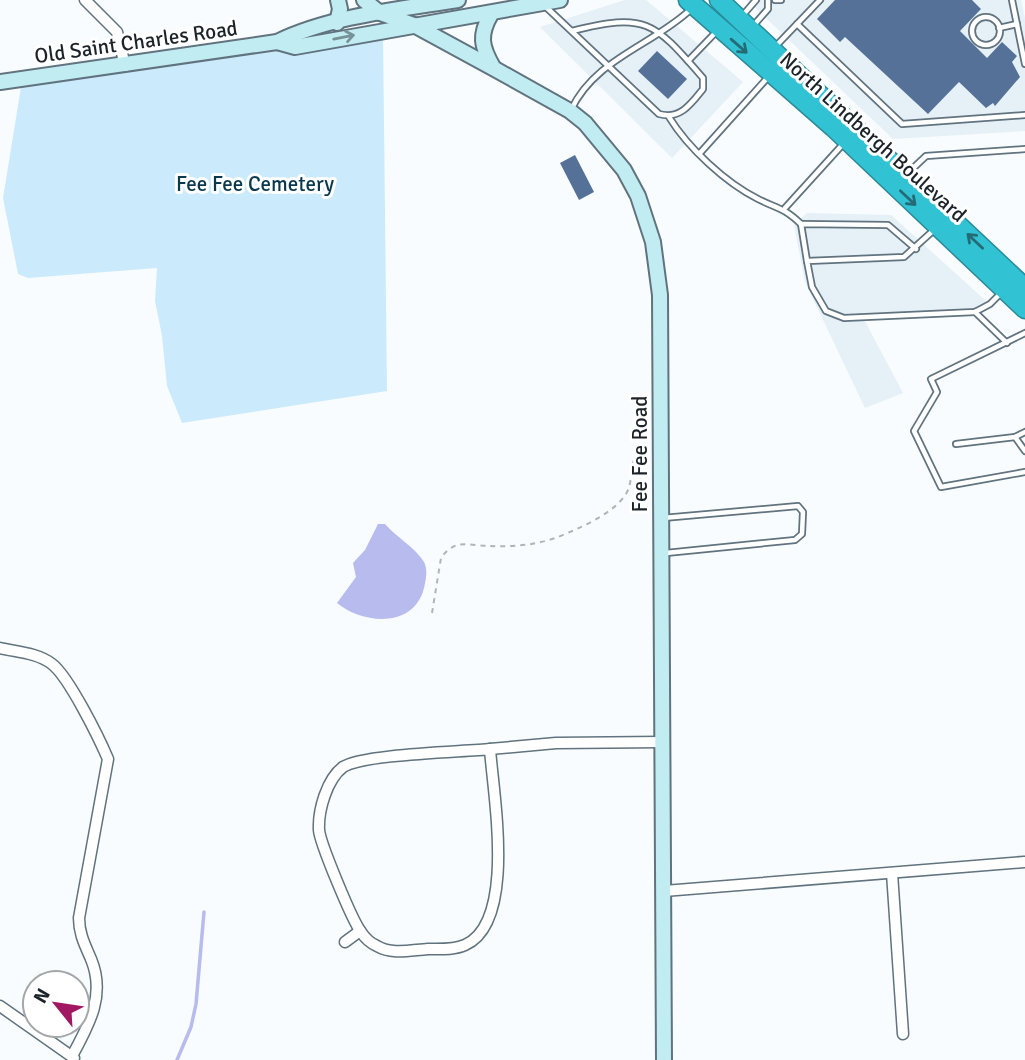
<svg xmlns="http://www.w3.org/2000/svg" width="1025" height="1060" font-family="Signika,sans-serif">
<rect width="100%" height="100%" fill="#f8fcfe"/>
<g fill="#e5f0f7">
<path d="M 625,0 L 646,0 L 743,82 L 672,158 L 540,27 Z"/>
<path d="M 747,0 L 1021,0 L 1025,18 L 1025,131 L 893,139 Z"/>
<path d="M 807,213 L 891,215 L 986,301 L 974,308 L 861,314 L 903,393 L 865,408 L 805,282 L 794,225 Z"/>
</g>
<path fill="#cbebfc" d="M 383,34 L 387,391 L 182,423 L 167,386 L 162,336 L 155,301 L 157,268 L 28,278 L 18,274 L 3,198 L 21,87 Z"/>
<path fill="#b7bbed" d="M 378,524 L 385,524 C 396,537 416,548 424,562 C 428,569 426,580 424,588 C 414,628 364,625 337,603 L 356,577 L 353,563 L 365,550 Z"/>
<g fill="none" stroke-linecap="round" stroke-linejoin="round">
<path stroke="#b7bbed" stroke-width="3.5" d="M 177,1060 L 191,1027 L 196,1004 L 204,912"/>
</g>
<g fill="#557198">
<path d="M 835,0 L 972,0 L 981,9 L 960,31 L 987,58 L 1002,42 L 1017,56 L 1012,62 L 1020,77 L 995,106 L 993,103 L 986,108 L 959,82 L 928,114 L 845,37 L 840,42 L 817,19 Z"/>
<path d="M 657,51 L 687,79 L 668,99 L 638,71 Z"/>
<path d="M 575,155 L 594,192 L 579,200 L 560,163 Z"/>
</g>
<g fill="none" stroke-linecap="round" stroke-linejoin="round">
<g stroke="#61737e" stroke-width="8">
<g id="lane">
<path d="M 775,0 L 781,0"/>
<path d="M 1012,0 L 1025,64"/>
<path d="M 546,7 L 659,114 C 680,120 691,104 703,89 L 703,78 C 654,22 647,12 572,31"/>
<path d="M 743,15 L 756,0"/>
<circle cx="986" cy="31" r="14"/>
<path d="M 797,24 L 902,124 L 1025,115"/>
<path d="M 753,26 L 768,9 L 768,0"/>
<path d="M 999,28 L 1017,24"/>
<path d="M 775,47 L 820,0"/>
<path d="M 688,61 L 716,32"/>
<path d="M 571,110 C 595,59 651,46 690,10"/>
<path d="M 669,117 C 688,148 726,183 758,199 C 778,209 783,207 801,224"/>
<path d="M 700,153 L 770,75"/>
<path d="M 909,172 L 926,156 L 1025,149"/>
<path d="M 785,208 L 844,143"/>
<path d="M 935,229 L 904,257 L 807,261 L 812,287 L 826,311 L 844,318 L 975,312 L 990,304 L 1002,292"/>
<path d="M 807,261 L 801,224 L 888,225 L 916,249"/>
<path d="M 975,312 L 1007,343"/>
<path d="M 1025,333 L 931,379 L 937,392 L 914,431 L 941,487 L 1025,472"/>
<path d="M 1015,437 L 1025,451"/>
<path d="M 956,444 L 1015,437 L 1025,432"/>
<path d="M 663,518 L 798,506 L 803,512 L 802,534 L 795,540 L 666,553"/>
</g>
</g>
<g stroke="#61737e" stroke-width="13">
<g id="street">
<path d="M 85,0 L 117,32 L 125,66"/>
<path d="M 0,648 C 17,652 38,653 52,664 C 69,677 99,738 108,759 L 79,918 C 79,934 85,945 91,959 C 106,995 89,1025 72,1056"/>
<path d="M 490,749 C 493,794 517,922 465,945 C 454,950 440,949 428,949 C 411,950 392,955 377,946 C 370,943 365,938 361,932 C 352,920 320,843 319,830 C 318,810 327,779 343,767 C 363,754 461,752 490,749 Z"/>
<path d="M 490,749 L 556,743 L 662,742"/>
<path d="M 892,873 L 903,1034"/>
<path d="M 664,891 L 1024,862"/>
<path d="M 345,942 L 360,931"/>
<path d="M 0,1006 L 74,1058"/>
</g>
</g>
<g stroke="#61737e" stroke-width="18">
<g id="secondary">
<path d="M 364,0 L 380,13 L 414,25 L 493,68 L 570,111 L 585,123 L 624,170 L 638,196 L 653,242 L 660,295 L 664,1060"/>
<path d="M 491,14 C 479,35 481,46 493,67"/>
<path d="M 337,23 L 340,9 L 338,0"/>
<path d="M 277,42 L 295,47 L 560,0"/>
<path d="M 0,82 L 277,42 C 329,16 401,9 458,0"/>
</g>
</g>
<g stroke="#2a8a98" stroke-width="21">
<g id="highway">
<path d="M 688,0 L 833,127 L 1025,309"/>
<path d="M 719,0 L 1025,288"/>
</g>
</g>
<path stroke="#afb4b7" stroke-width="2" stroke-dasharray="5 5" stroke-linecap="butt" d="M 432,613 L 441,558 C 444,553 451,547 457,545 C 467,543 480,546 490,546 C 513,547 537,545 558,537 C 580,528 613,514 626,494 C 636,477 625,457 647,448"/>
<use href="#lane" stroke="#fff" stroke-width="4.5"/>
<use href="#street" stroke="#fff" stroke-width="10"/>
<use href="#secondary" stroke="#c1edf2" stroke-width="14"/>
<use href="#highway" stroke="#31c2d4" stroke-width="18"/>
</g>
<defs><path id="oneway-shaft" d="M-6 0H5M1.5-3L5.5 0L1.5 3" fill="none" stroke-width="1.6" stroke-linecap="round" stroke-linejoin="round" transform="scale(1.75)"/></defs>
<use stroke="#779297" href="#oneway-shaft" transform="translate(344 37) rotate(-11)"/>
<g stroke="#256b75">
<use href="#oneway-shaft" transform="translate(739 46) rotate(41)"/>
<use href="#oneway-shaft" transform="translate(908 198) rotate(43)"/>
<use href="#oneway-shaft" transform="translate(975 241) rotate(-137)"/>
</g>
<g text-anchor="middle" stroke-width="6" stroke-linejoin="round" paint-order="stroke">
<g font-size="21" fill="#1c2328" stroke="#fff">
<text transform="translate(136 42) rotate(-8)" y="7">Old Saint Charles Road</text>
<text transform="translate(873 137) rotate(42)" y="7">North Lindbergh Boulevard</text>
<text transform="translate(640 454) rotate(-90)" y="7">Fee Fee Road</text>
</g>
<g font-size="21" fill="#0a394e" stroke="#fff">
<text x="255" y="191">Fee Fee Cemetery</text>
</g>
</g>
<g transform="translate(56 1004) rotate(300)"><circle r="33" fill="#ffffff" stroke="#a4a7a9" stroke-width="2"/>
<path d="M0-5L12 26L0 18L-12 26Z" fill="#a11762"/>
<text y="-10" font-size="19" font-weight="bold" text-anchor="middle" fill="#1c2328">N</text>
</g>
</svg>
